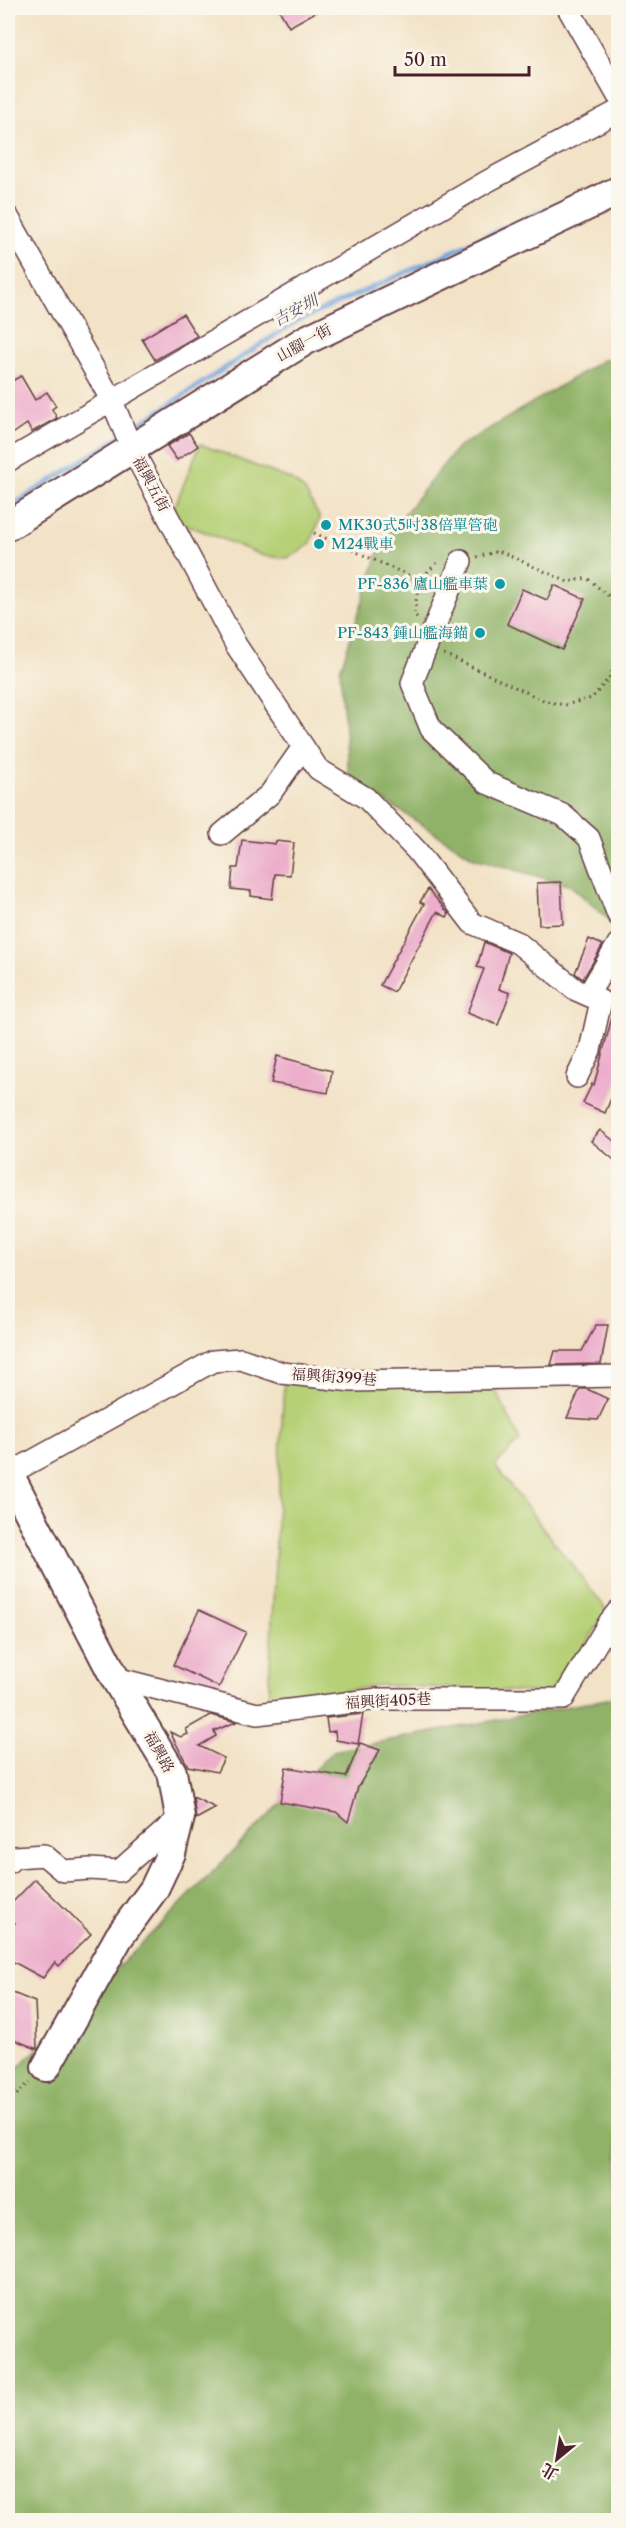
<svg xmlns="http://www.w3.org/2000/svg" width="626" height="2528" font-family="'Libre Caslon Text','Noto Serif TC',serif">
<rect width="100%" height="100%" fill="#fbf7ec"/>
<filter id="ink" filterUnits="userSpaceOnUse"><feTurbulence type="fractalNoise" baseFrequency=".0167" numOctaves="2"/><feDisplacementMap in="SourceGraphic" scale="12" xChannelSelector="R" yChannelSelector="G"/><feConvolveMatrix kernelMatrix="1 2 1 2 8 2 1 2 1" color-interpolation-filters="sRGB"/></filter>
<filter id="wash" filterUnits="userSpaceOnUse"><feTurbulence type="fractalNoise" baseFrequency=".008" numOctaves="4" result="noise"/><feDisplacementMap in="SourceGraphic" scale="24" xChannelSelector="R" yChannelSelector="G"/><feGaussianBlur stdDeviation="1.35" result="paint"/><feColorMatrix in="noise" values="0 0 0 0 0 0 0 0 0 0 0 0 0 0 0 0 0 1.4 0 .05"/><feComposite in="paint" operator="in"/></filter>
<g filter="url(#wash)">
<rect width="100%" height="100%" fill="#f2e2c6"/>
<g fill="#b5d076" stroke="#807850" stroke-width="1.5">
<path d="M 200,444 L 292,480 L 305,491 L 320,518 L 310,544 L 299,552 L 287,558 L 264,556 L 170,518 Z"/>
<path d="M 284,1381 L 494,1387 L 520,1440 L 495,1466 L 607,1610 L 558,1690 L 549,1693 L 380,1685 L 268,1703 Z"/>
</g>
<g fill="#90b267" stroke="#6d6849" stroke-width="1.5">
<path d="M 618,359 L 618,928 L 571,886 L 474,858 L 349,778 L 340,670 L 382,542 L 457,448 L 603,360 Z"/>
<path d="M 618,1697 L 618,2520 L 8,2520 L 8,2078 L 333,1751 Z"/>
</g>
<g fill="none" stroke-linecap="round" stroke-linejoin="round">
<g stroke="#6fa1da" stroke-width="5">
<path d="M 129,431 L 295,322 L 554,206"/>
<path d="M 8,508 L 121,436"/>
</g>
</g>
<g id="blocks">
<g fill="#ecaecb">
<path d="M 278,8 L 323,8 L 289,27 Z"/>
<path d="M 183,314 L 197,336 L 155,360 L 142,339 Z"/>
<path d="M 21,376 L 35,400 L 47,392 L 56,406 L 52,409 L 57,418 L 32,432 L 27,424 L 8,437 L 8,383 Z"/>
<path d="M 189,433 L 198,446 L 177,460 L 167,446 Z"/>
<path d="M 554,585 L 585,599 L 562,650 L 507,624 L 522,589 L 547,600 Z"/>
<path d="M 242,840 L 275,844 L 276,841 L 294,843 L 290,875 L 275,874 L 272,899 L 251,896 L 251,891 L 231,889 L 233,868 L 238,868 Z"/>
<path d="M 561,882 L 563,924 L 539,925 L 537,883 Z"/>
<path d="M 428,889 L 449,914 L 447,917 L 437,912 L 394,992 L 380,985 L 424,904 L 420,902 Z"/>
<path d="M 589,939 L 603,945 L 583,979 L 575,973 Z"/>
<path d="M 484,942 L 509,953 L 499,989 L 510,993 L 498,1025 L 467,1013 L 484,969 L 477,967 Z"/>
<path d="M 614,1010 L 618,1011 L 618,1082 L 605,1113 L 583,1103 L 592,1084 L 594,1085 Z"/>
<path d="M 277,1056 L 332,1071 L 328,1093 L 271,1083 Z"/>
<path d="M 600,1130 L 618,1144 L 618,1163 L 591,1141 Z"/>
<path d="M 596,1325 L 608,1325 L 601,1364 L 551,1365 L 555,1351 L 582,1351 Z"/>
<path d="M 580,1389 L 587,1389 L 608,1399 L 598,1420 L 567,1418 Z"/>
<path d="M 199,1610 L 246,1632 L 219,1687 L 173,1665 Z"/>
<path d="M 363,1714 L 358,1744 L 336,1740 L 335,1731 L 328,1732 L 326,1718 Z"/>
<path d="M 211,1715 L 236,1722 L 214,1731 L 216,1736 L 199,1746 L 224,1758 L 217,1772 L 188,1766 L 170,1732 L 181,1737 L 188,1734 L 186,1729 Z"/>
<path d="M 360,1743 L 380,1750 L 358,1787 L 348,1822 L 336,1812 L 280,1802 L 286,1767 L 346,1777 Z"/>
<path d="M 193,1797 L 216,1808 L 196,1819 Z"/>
<path d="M 35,1879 L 91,1934 L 59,1966 L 55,1962 L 43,1978 L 8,1959 L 8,1933 L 15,1923 L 8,1916 L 8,1907 Z"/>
<path d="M 8,1991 L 35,2002 L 37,2049 L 8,2037 Z"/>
</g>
</g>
</g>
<g filter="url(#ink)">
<use href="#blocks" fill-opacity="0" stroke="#633c42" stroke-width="1.5"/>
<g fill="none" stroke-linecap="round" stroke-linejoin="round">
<g stroke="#633c42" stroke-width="24">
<g id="street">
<path d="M 568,8 L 618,96"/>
<path d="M 8,217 L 112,401 L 131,447 L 236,645 L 318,769 L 366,798 L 417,851 L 472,923 L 518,943 L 576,990 L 601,1001 L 590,1050 L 577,1077"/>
<path d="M 8,461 L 486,182 L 618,111"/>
<path d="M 461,561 L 412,683 L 431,729 L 487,783 L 563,815 L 589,838 L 618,915"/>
<path d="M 222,834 L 270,794 L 303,747"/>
<path d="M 588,995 L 618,944"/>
<path d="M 9,1474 L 213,1361 L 241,1359 L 282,1373 L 352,1381 L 618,1376"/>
<path d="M 115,1678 L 257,1714 L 378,1699 L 563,1699 L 610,1621 L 618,1611"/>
<path d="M 8,1863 L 15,1857 L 44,1855 L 63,1871 L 90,1869 L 119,1871 L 180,1817"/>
</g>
</g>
<g stroke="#633c42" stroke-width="32">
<g id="secondary">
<path d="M 8,526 L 306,340 L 618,191"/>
<path d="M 8,1472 L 115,1678 L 172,1772 L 180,1817 L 171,1853 L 154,1889 L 119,1937 L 46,2067"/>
</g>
</g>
<g stroke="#633c42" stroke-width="3" stroke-dasharray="1.5 4.5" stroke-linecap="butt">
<path d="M 314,533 L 419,580 L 438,562"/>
<path d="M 477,557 L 499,551 L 568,582 L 587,578 L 611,598 L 618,612"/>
<path d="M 417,617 L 414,615 L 419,580"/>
<path d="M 444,654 L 545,701 L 565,705 L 592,698 L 609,678 L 618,658"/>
<path d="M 8,2103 L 30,2082"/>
</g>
<use href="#street" stroke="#fff" stroke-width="21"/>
<use href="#secondary" stroke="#fff" stroke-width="28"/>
</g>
</g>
<g fill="#0f9aa8" stroke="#fbf7ec" stroke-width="2">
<circle cx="326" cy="525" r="6"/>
<circle cx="319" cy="544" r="6"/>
<circle cx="500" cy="584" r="6"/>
<circle cx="480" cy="633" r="6"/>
</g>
<g text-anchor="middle" stroke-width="6" stroke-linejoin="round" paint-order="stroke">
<g font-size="15" fill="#4a1f2b" stroke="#fbf7ec">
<text transform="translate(304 343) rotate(-29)" y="5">山腳一街</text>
<text transform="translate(151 484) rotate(62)" y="5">福興五街</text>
<text transform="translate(334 1377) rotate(4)" y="5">福興街399巷</text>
<text transform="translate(388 1701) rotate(-3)" y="5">福興街405巷</text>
<text transform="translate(159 1752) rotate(61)" y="5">福興路</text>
</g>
<g font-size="15" fill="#0d838f" stroke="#fbf7ec" text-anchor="start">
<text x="338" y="530">MK30式5吋38倍單管砲</text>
<text x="331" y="549">M24戰車</text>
<text x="488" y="589" text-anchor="end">PF-836 廬山艦車葉</text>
<text x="468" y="638" text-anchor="end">PF-843 鍾山艦海錨</text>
</g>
<g font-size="16" font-style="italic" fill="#595371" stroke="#fbf7ec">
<text transform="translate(295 310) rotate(-28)" y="6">吉安圳</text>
</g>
</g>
<rect width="626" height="2528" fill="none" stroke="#fbf7ec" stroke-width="30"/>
<g transform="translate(557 2459) rotate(210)" stroke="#fbf7ec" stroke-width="4.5" paint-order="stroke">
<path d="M0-4.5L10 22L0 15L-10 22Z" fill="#4a1f2b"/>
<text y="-9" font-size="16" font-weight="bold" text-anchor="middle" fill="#4a1f2b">北</text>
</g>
<path d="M395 66v9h134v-9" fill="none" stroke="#4a1f2b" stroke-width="3"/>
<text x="404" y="66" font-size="18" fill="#4a1f2b" stroke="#fbf7ec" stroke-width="4.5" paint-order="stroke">50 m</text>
</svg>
